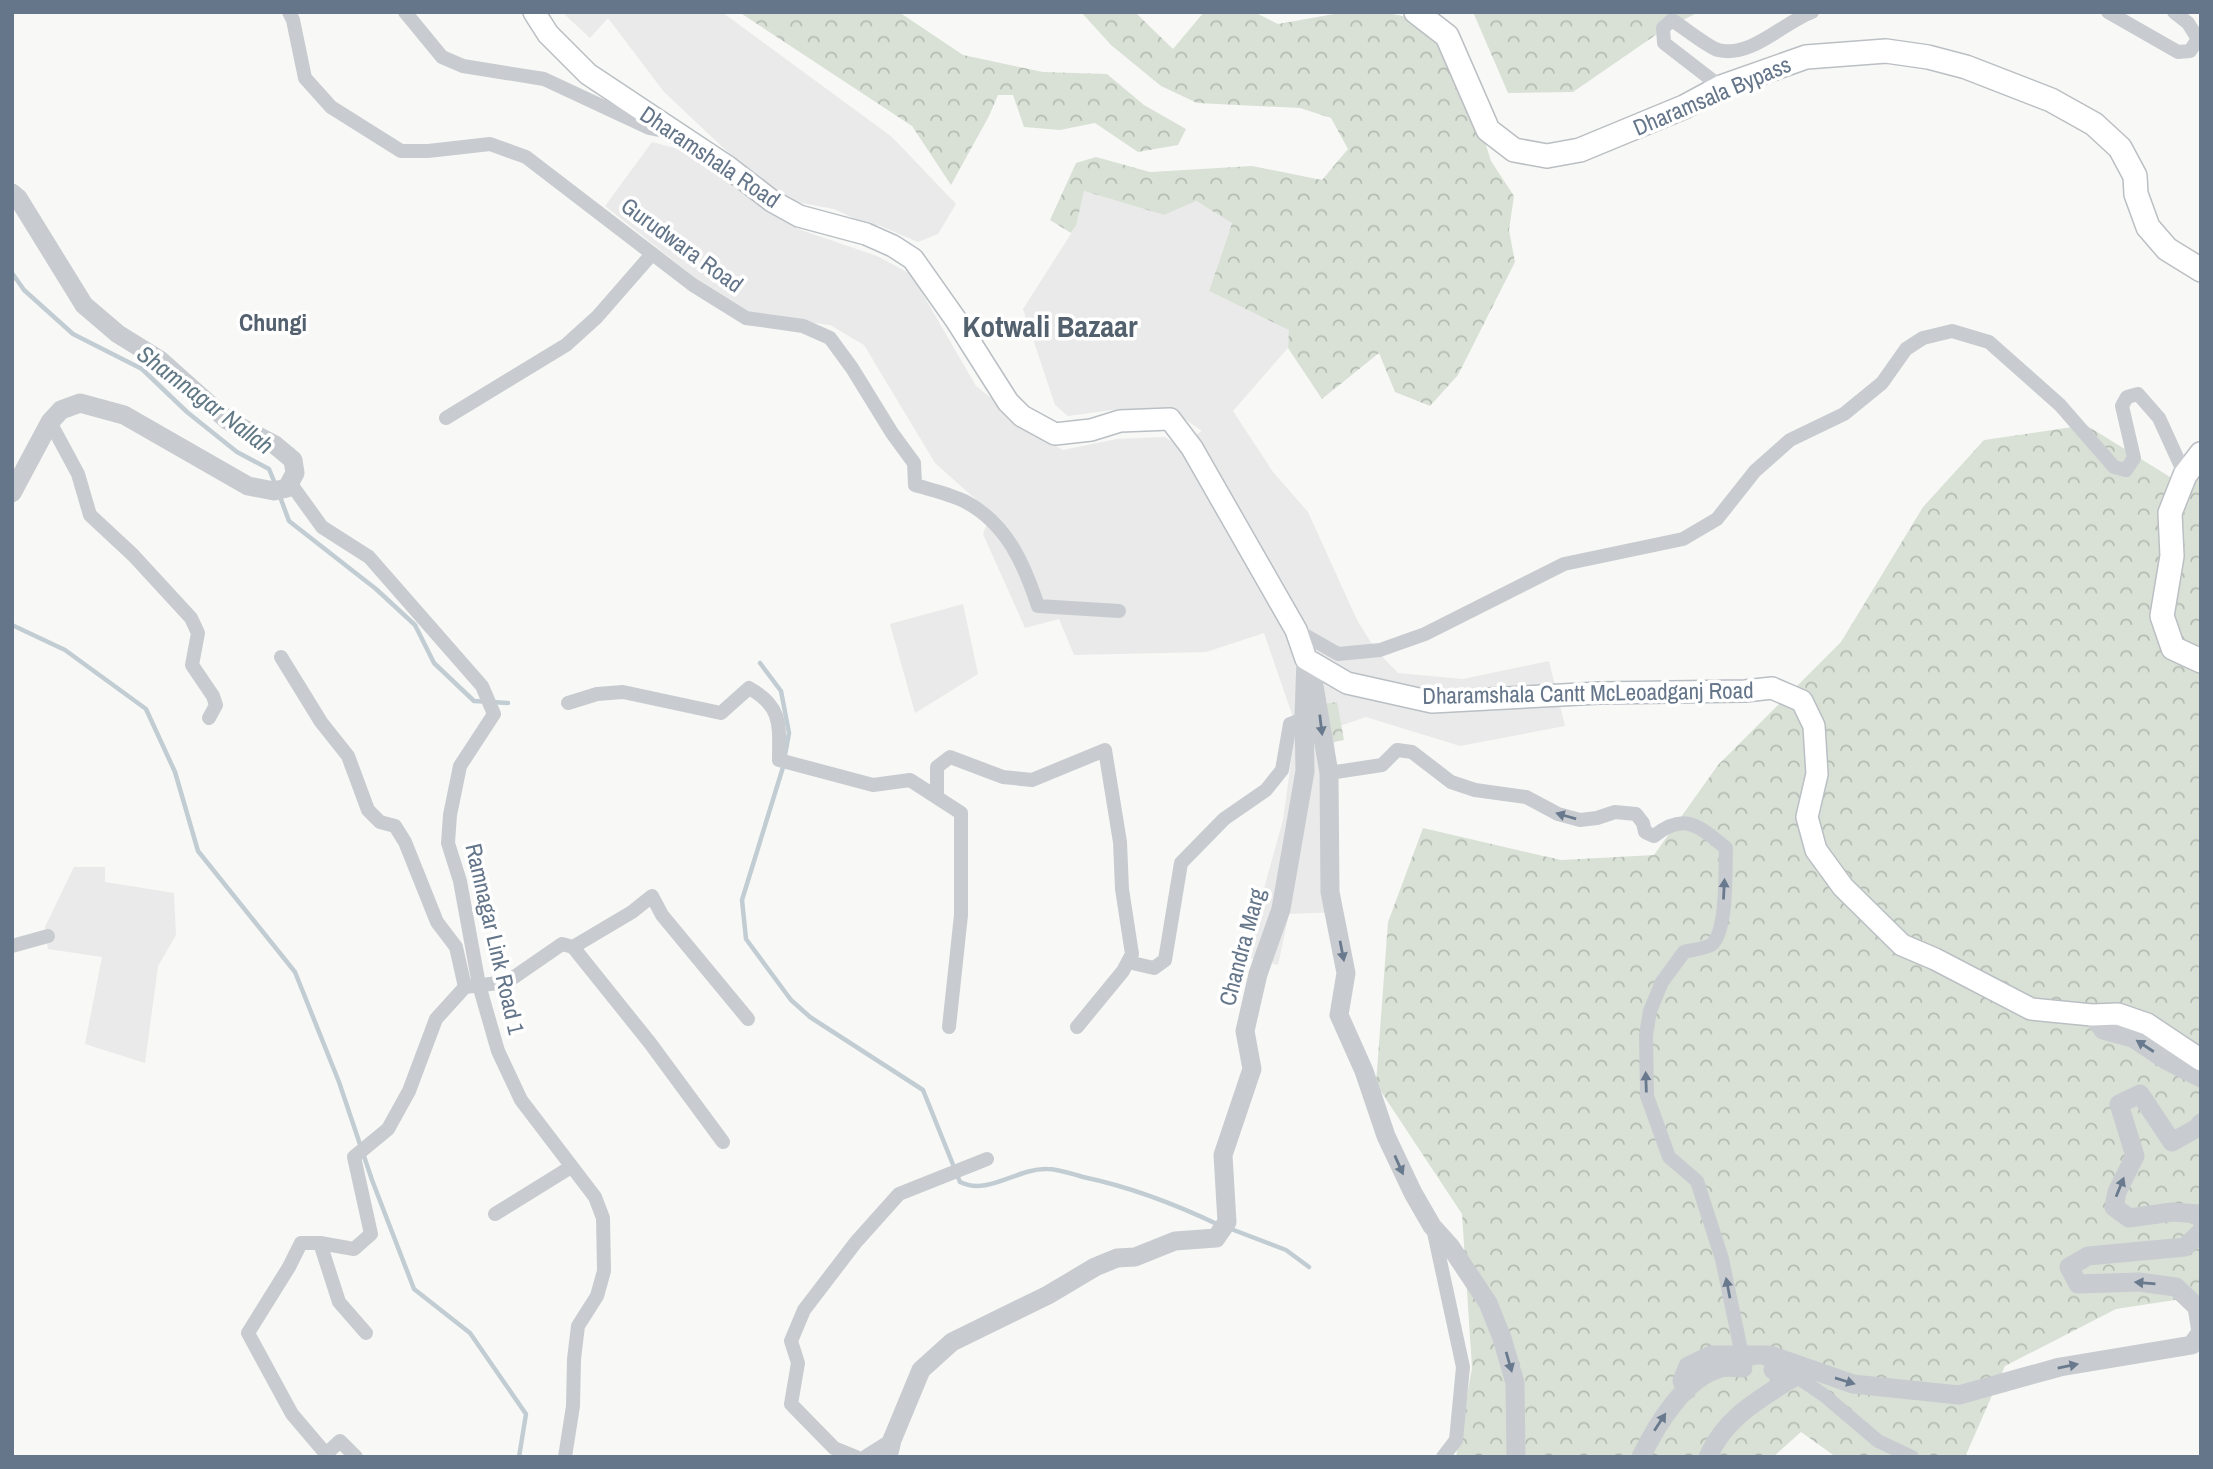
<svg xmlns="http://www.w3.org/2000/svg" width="2213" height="1469" font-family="'Archivo Narrow',sans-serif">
<defs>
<pattern id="forest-crowns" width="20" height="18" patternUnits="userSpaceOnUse" patternTransform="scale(1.75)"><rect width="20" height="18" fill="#d9e1d6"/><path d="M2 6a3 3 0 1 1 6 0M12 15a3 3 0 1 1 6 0" fill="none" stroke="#b4bbb3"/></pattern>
</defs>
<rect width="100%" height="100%" fill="#f8f9f6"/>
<g fill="#e9eae9">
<path d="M 562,12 L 722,12 L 892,137 L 956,204 L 938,234 L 918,242 L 878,225 L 875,228 L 834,209 L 791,201 L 765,187 L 664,92 L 608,18 L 590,38 Z"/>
<path d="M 652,142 L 682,150 L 798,229 L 877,256 L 911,274 L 976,386 L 1041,438 L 1063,450 L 1117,439 L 1165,437 L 1179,446 L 1202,431 L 1172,410 L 1119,409 L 1068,416 L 1055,405 L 1023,309 L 1076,226 L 1084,191 L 1164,215 L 1195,201 L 1232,222 L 1209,291 L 1290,330 L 1288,348 L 1233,411 L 1273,472 L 1308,512 L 1357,620 L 1375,649 L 1398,673 L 1463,679 L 1549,661 L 1565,726 L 1460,746 L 1366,717 L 1334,728 L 1338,912 L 1289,914 L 1278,965 L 1245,957 L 1283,820 L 1296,726 L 1264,633 L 1206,652 L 1074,655 L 1059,619 L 1025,628 L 983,534 L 991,513 L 935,463 L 864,345 L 830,325 L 764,317 L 728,304 L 605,206 Z"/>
<path d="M 963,604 L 978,674 L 915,713 L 890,624 Z"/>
<path d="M 74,867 L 105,867 L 105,882 L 174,893 L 176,935 L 158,966 L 145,1063 L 85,1044 L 102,957 L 48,949 L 45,927 Z"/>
</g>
<g fill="url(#forest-crowns)">
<path d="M 739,12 L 899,12 L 963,55 L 1043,72 L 1107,74 L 1144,105 L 1186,129 L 1178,145 L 1138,152 L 1095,123 L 1060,130 L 1024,127 L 1013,95 L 998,95 L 989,116 L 951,185 L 912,126 Z"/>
<path d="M 1081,12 L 1135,12 L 1173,49 L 1204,12 L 1254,12 L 1278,24 L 1345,12 L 1382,12 L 1423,20 L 1458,56 L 1491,161 L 1514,196 L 1509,230 L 1515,262 L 1458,375 L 1430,406 L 1395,392 L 1379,353 L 1322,399 L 1288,348 L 1289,330 L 1209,291 L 1232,223 L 1196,201 L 1164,215 L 1084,191 L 1076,226 L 1071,233 L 1050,220 L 1076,163 L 1096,157 L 1150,172 L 1252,166 L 1322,180 L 1348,149 L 1331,118 L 1300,108 L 1197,103 L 1161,86 L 1111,45 Z"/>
<path d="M 1473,12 L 1699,12 L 1663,30 L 1573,92 L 1508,93 Z"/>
<path d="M 2086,425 L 2175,480 L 2201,460 L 2201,1296 L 2116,1309 L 2005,1366 L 1965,1457 L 1836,1457 L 1801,1432 L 1773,1457 L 1456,1457 L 1472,1368 L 1462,1214 L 1376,1084 L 1388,922 L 1423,828 L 1561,860 L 1654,855 L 1718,765 L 1841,642 L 1923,507 L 1984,440 Z"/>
<path d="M 1337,702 L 1344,740 L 1330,743 L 1323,704 Z"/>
</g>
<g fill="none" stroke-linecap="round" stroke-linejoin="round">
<g stroke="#c2cdd3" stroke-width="4.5">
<path d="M 12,273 L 24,290 L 73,334 L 142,369 L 187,412 L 237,452 L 269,469 L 276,486"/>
<path d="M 279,494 L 289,521 L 376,589 L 415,625 L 434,663 L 474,701 L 508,703"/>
<path d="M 12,625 L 65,650 L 146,709 L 175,772 L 198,851 L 295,972 L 339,1082 L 372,1180 L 414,1289 L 470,1333 L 526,1414 L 519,1457"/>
<path d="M 760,663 L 781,691 L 789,733 L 785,755"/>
<path d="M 784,764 L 742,900 L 746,939 L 791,1000 L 810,1017 L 923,1090 L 960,1182 C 988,1196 1017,1168 1047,1169 C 1059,1169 1072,1174 1083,1177 C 1131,1187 1175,1204 1219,1225"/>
<path d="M 1231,1229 L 1286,1250 L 1309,1267"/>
</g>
<g stroke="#babfc4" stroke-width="24">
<path id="secondary" d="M 534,12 L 548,34 L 588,74 L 728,167 L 772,201 L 799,216 L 866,234 L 893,246 L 913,259 L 956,320 L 1008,402 L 1022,416 L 1055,434 L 1091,430 L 1120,421 L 1170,419 L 1192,448 L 1296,630 L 1306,659 L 1347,683 L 1432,702 L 1599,693 L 1745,691 L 1772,688 L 1802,701 L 1814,726 L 1817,774 L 1807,817 L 1816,850 L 1843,887 L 1902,945 L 1935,959 L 2031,1009 L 2092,1015 L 2118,1014 L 2147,1024 L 2201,1060"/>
</g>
<g stroke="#bbbfc3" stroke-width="26">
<g id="primary">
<path d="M 1416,12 L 1447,36 L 1488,130 L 1514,150 L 1547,156 L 1580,150 L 1684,107 L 1721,87 L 1806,57 L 1886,51 L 1928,57 L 1966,67 L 2051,100 L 2094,124 L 2120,148 L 2135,176 L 2136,194 L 2148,227 L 2167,249 L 2201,270"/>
<path d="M 2201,454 L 2185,475 L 2170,513 L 2172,556 L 2162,616 L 2173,648 L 2201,661"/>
</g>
</g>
<g stroke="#c8ccd0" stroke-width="14">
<path d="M 289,12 L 293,20 L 305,78 L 331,107 L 401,151 L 428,151 L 490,144 L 526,157 L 693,285 L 746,318 L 803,326 L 830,338 L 852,368 L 892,433 L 914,463 L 915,485 C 932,490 951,494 966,502 C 1007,524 1024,564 1038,606 L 1119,611"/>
<path d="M 405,12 L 442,57 L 463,66 L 544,79 L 649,128 L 669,132"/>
<path d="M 2108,12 L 2178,52 L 2190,51 L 2198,39 L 2188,23 L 2174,12"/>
<path d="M 1721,87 L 1664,43 L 1663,28 L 1672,20 C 1683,27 1708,47 1718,50 C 1752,58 1782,23 1812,12"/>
<path d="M 446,418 L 566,345 L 597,317 L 652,254"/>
<path d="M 50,422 L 78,474 L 90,515 L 133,555 L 191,618 L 198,633 L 192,665 L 213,696 L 216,705 L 209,718"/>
<path d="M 291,484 L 322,527 L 369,557 L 482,686 L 494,714 L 460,766 L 450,815 L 448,843 L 460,881 L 479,985 L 498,1051 L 521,1100 L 595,1197 L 603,1218 L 604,1271 L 597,1296 L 578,1326 L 574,1359 L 573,1406 L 565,1457"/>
<path d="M 1296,630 L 1338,654 L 1380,650 L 1425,634 L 1564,564 L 1683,539 L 1717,519 L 1755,471 L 1790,440 L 1844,414 L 1882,383 L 1906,349 L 1923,338 L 1952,331 L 1989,342 L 2060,405 L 2114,467 L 2126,470 L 2134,458 L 2122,406 L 2127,397 L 2138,394 L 2159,418 L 2185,475"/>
<path d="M 281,657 L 321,722 L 348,756 L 368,810 L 380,822 L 395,826 L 405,842 L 437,922 L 456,947 L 465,987"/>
<path d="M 568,703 L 597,694 L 623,692 L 721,713 L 749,688 C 783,707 779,725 779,760 L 873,785 L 910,780 L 961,813 L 961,915 L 949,1027"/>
<path d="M 1329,773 L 1382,765 L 1397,750 L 1412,752 L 1451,782 L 1475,790 L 1526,797 L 1558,814 L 1580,820 L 1597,818 L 1615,812 L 1636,814 L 1643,823 L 1645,832 L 1654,836 C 1685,811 1700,827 1726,848 C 1725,868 1728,933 1711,945 C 1704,949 1691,950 1684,952 L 1662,982 L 1650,1011 L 1646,1035 L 1647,1096 L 1669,1157 L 1697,1181 L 1722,1259 L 1742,1355"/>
<path d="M 937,797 L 937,767 L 950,757 L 1003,777 L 1032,780 L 1105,750 L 1120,842 L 1122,889 L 1132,954 L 1123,971 L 1077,1027"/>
<path d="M 12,946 L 48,936"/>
<path d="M 573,947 L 650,1043 L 723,1142"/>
<path d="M 1128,962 L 1154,968 L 1165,960 L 1181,863 L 1224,819 L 1266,790 L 1282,770 L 1290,724 L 1303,719 L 1304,716"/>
<path d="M 495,1214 L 571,1167"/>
<path d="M 1433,1228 L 1463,1367 L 1456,1440 L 1443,1457"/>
<path d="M 320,1243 L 339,1302 L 366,1333"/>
<path d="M 1796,1376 L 1825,1396 L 1878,1441 L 1912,1457"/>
<path d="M 356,1457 L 340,1441 L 326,1454 L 292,1414 L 248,1333 L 289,1267 L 301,1243 L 320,1243 L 354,1249 L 371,1234 L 354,1157 L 388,1129 L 409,1091 L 436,1019 L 465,987 L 507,982 L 562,944 L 573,947 L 632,912 L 652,896 L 662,915 L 748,1019"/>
<path d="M 856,1457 L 834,1448 L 791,1404 L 798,1363 L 791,1341 L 804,1310 L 856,1242 L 899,1194 L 987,1159"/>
<path d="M 865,1457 L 892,1440"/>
</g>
<g stroke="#c8ccd0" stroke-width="19">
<path d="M 12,193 L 18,198 L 84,305 L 118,334 L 160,360 L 227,420 L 275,445 L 293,460 L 295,473 L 287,488 L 274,491 L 248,486 L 124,415 L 80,403 L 61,410 L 50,422 L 12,493"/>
<path d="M 1313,680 L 1329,773 L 1330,892 L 1346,973 L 1339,1015 L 1364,1071 L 1386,1136 L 1413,1193 L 1432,1226 L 1450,1246 L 1488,1303 L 1502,1338 L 1515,1383 L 1516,1457"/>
<path d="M 2092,1015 L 2103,1030 L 2133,1038 L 2166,1060 L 2201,1078"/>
<path d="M 2201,1123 L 2197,1128 L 2172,1142 L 2140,1094 L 2119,1104 L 2135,1156 L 2117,1192 L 2114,1207 L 2129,1218 L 2172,1212 L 2200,1214 L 2201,1220"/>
<path d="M 1686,1391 L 1682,1381 L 1688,1366 L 1711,1355 L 1770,1355 L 1853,1384 L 1959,1395 L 2060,1367 L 2192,1345 L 2201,1332 L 2197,1307 L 2176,1287 L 2139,1282 L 2078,1284 L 2069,1267 L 2088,1256 L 2185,1247 L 2201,1232"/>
<path d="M 888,1457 L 892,1440 L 921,1370 L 952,1342 L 1048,1295 L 1095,1267 L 1117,1258 L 1135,1257 L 1175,1241 L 1216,1238 L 1227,1222 L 1223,1155 L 1252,1069 L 1245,1031 L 1258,974 L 1281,909 L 1305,771 L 1304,716 L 1306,659"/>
<path d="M 1641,1457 C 1656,1426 1685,1377 1721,1368 C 1727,1366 1736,1368 1743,1368"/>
<path d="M 1708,1457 C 1725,1417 1761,1398 1796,1376 L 1773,1370"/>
</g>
<use href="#secondary" stroke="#fff" stroke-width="21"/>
<use href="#primary" stroke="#fff" stroke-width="23"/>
</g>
<defs><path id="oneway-solid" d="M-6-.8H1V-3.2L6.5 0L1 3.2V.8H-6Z" transform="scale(1.75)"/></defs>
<g fill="#6a7a8e">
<use href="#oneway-solid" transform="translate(1321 725) rotate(83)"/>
<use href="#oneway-solid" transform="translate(1566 816) rotate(-164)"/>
<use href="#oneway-solid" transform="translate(1724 889) rotate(-87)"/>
<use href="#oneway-solid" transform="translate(1342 951) rotate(79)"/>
<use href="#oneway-solid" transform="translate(2145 1046) rotate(-147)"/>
<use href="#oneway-solid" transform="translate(1646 1082) rotate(-92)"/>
<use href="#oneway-solid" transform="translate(1399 1165) rotate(66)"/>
<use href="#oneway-solid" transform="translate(2120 1187) rotate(-68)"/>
<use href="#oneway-solid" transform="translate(2145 1283) rotate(-175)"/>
<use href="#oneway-solid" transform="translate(1728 1288) rotate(-101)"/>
<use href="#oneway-solid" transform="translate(1509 1362) rotate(74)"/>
<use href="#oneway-solid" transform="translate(2068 1366) rotate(-11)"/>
<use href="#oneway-solid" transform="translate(1845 1381) rotate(17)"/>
<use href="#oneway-solid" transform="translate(1660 1422) rotate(-57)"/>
</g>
<g text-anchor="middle" stroke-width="7" stroke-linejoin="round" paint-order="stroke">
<g font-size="23" fill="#65768a" stroke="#fff">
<text transform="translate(1712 96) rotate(-23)" y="8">Dharamsala Bypass</text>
<text transform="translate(710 157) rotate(34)" y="8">Dharamshala Road</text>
<text transform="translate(682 245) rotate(36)" y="8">Gurudwara Road</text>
<text transform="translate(1588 693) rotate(-1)" y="8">Dharamshala Cantt McLeoadganj Road</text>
<text transform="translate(495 939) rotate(77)" y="8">Ramnagar Link Road 1</text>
<text transform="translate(1242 947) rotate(-75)" y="8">Chandra Marg</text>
</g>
<g font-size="24" font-weight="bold" fill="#53606e" stroke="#fff">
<text x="273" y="331">Chungi</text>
</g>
<g font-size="24" font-style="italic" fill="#617885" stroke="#fff">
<text transform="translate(205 400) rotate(37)" y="8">Shamnagar Nallah</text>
</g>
<g font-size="30" font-weight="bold" fill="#53606e" stroke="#fff">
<text x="1050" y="337">Kotwali Bazaar</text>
</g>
</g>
<rect width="2213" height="1469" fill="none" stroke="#65768a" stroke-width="28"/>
</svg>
